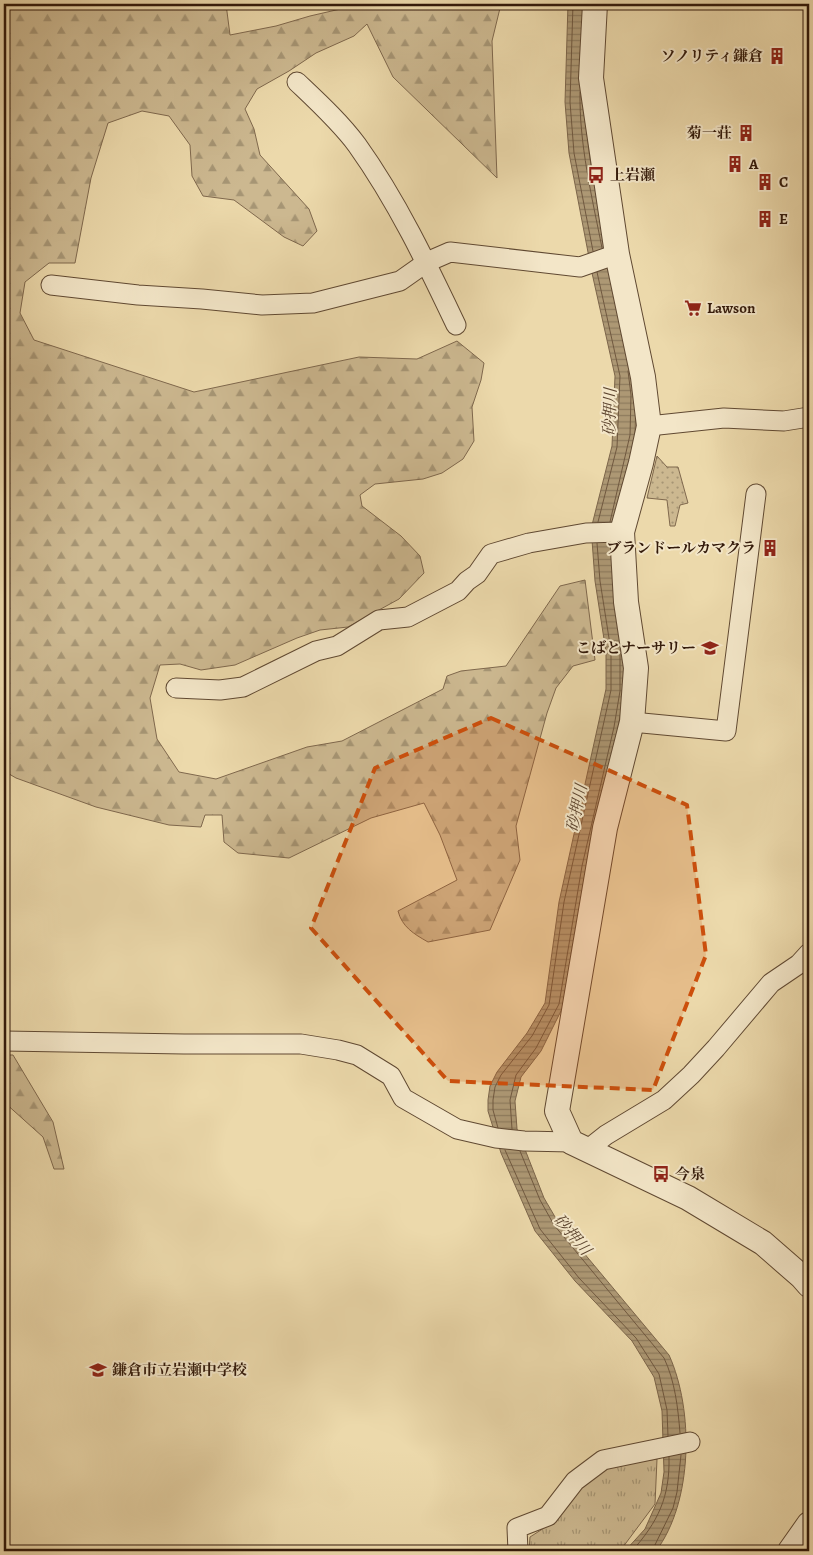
<svg xmlns="http://www.w3.org/2000/svg" width="813" height="1555" font-family="Alegreya,'Noto Serif JP',serif">
<defs>
<pattern id="grass-dots" width="8" height="8" patternUnits="userSpaceOnUse" patternTransform="scale(1.25)"><rect width="8" height="8" fill="#ccb890"/><path d="M2 2h.1M6 6h.1" fill="none" stroke="#a69574" stroke-width="1.8" stroke-linecap="round"/></pattern>
<pattern id="forest-firs" width="22" height="20" patternUnits="userSpaceOnUse" patternTransform="scale(1.25)"><rect width="22" height="20" fill="#ccb890"/><path d="M5 1l3.5 6h-7zM16 11l3.5 6h-7z" fill="#a69574"/></pattern>
<pattern id="park-tufts" width="24" height="20" patternUnits="userSpaceOnUse" patternTransform="scale(1.25)"><rect width="24" height="20" fill="#ccb890"/><path d="M3 7l-1-3M5 7V3M7 7l1-3M15 17l-1-3M17 17v-4M19 17l1-3" fill="none" stroke="#a69574"/></pattern>
<pattern id="water-rules" width="6" height="5" patternUnits="userSpaceOnUse" patternTransform="scale(1.25)"><rect width="6" height="5" fill="#ad9874"/><path d="M0 2.5h6" fill="none" stroke="#8d7b5d"/></pattern>
</defs>
<rect width="100%" height="100%" fill="#ecd9ab"/>
<filter id="stains"><feTurbulence type="fractalNoise" baseFrequency=".004" numOctaves="4"/><feColorMatrix values="0 0 0 0 .2 0 0 0 0 .09 0 0 0 0 .02 0 0 0 .5 -.17"/></filter>
<radialGradient id="worn" r=".72"><stop offset=".6" stop-color="#630" stop-opacity="0"/><stop offset="1" stop-color="#630" stop-opacity=".3"/></radialGradient>
<path fill="url(#grass-dots)" stroke="#7f684d" d="M 657,456 L 667,467 L 678,467 L 688,503 L 680,505 L 675,526 L 670,526 L 667,500 L 647,498 Z"/>
<g fill="url(#forest-firs)" stroke="#7f684d">
<path d="M 24,4 L 226,4 L 230,35 L 276,26 L 310,16 L 362,4 L 501,4 L 492,41 L 497,178 L 393,77 L 367,24 L 354,36 L 316,53 L 289,71 L 257,89 L 245,109 L 254,129 L 260,155 L 309,209 L 317,231 L 303,246 L 284,237 L 234,200 L 203,196 L 192,176 L 190,145 L 169,116 L 142,111 L 108,123 L 91,178 L 75,263 L 49,263 L 25,282 L 20,313 L 34,340 L 194,392 L 359,357 L 417,359 L 457,341 L 484,363 L 481,380 L 472,407 L 474,441 L 463,459 L 442,473 L 423,479 L 375,484 L 360,495 L 362,506 L 401,536 L 420,556 L 424,573 L 399,599 L 348,627 L 320,630 L 297,638 L 235,665 L 201,670 L 180,664 L 160,665 L 150,698 L 157,739 L 179,772 L 216,779 L 307,747 L 342,741 L 443,689 L 447,676 L 461,671 L 506,666 L 560,586 L 585,580 L 595,660 L 573,666 L 556,688 L 547,713 L 516,826 L 520,860 L 490,930 L 428,942 C 414,934 402,927 398,911 L 457,880 L 440,835 L 424,803 L 371,818 L 289,858 L 238,853 L 224,842 L 222,815 L 205,815 L 201,827 L 169,825 L 96,807 L 16,778 L 4,771 L 4,9 Z"/>
<path d="M 4,1055 L 13,1055 L 53,1122 L 64,1169 L 54,1169 L 43,1137 L 4,1102 Z"/>
</g>
<path fill="url(#park-tufts)" stroke="#7f684d" d="M 657,1459 L 655,1504 L 620,1551 L 529,1551 L 530,1537 L 555,1521 L 569,1496 L 605,1467 Z"/>
<path fill="url(#water-rules)" stroke="#7c654a" d="M 568,4 L 588,4 L 584,107 L 590,159 L 636,395 L 635,436 L 611,539 L 625,646 L 625,691 L 564,1005 L 541,1051 L 521,1077 L 515,1101 L 517,1129 L 544,1198 L 558,1222 L 669,1355 C 694,1410 693,1502 656,1551 L 625,1551 L 645,1529 L 661,1493 L 664,1472 L 662,1411 L 654,1377 L 632,1341 L 575,1281 L 535,1231 L 501,1153 L 488,1111 L 488,1100 L 490,1086 L 497,1072 L 527,1033 L 545,1003 L 559,902 L 606,689 L 606,652 L 595,581 L 592,540 L 592,525 L 612,446 L 615,376 L 592,273 L 569,153 L 565,102 Z"/>
<g fill="none" stroke-linecap="round" stroke-linejoin="round">
<g stroke="#70583f" stroke-width="1">
<path d="M 573,4 L 570,102 L 574,153 L 593,251"/>
<path d="M 580,92 C 579,144 592,197 602,248"/>
<path d="M 597,272 L 620,376 L 617,447 L 598,522"/>
<path d="M 610,522 L 630,435 L 631,395 L 628,371"/>
<path d="M 498,1128 L 493,1110 L 493,1100 L 495,1087 L 501,1075 L 532,1036 L 549,1005 L 564,902 L 611,690 L 611,651 L 600,581 L 597,543"/>
<path d="M 512,1129 L 510,1100 L 516,1075 L 536,1048 L 559,1004 L 582,866 L 614,727 L 620,691 L 620,650"/>
<path d="M 505,1150 L 540,1229 L 579,1278 L 636,1338 L 659,1374 L 667,1410 L 668,1436"/>
<path d="M 520,1151 L 540,1200 L 554,1225 L 664,1358 C 675,1381 678,1408 680,1433"/>
<path d="M 632,1551 C 658,1522 670,1497 669,1457"/>
<path d="M 652,1551 L 673,1508 L 677,1492 L 681,1455"/>
</g>
<g stroke="#604932" stroke-width="21">
<g id="minor">
<path d="M 297,82 C 317,101 340,122 357,145 C 397,201 427,264 456,325"/>
<path d="M 51,285 L 138,295 L 202,299 L 262,305 L 313,303 L 400,281 L 427,262 L 450,252 L 580,267 L 617,254"/>
<path d="M 649,426 L 724,418 L 784,421 L 809,417"/>
<path d="M 176,688 L 220,690 L 243,687 L 316,651 L 337,646 L 379,620 L 408,617 L 458,591 L 467,581 L 477,574 L 491,554 L 529,543 L 586,533 L 622,532"/>
<path d="M 632,722 L 726,731 L 756,494"/>
<path d="M 4,1041 L 184,1044 L 301,1044 L 338,1050 L 357,1055 L 391,1076 L 403,1098 L 457,1129 L 496,1138 L 524,1141 L 571,1142"/>
<path d="M 587,1150 L 606,1135 L 664,1100 L 691,1075 L 716,1048 L 771,983 L 799,964 L 809,953"/>
<path d="M 518,1551 L 517,1528 L 548,1516 L 575,1481 L 603,1460 L 690,1442"/>
</g>
</g>
<g stroke="#604932" stroke-width="26">
<g id="tertiary">
<path d="M 595,4 L 591,78 L 617,254 L 643,377 L 649,426 L 641,463 L 622,532 L 626,602 L 636,668 L 632,722 L 605,828 L 557,1111 L 571,1142 L 688,1198 L 763,1243 L 802,1277 L 809,1285"/>
<path d="M 790,1551 L 809,1524"/>
</g>
</g>
<use href="#minor" stroke="#f3e6c8" stroke-width="19"/>
<use href="#tertiary" stroke="#f3e6c8" stroke-width="24"/>
</g>
<path fill="#cd4f0c" fill-opacity="0.2" stroke="#cd4f0c" stroke-width="4" stroke-dasharray="10 6" stroke-linejoin="round" d="M 491,718 L 687,805 L 706,955 L 653,1090 L 448,1081 L 311,928 L 375,768 Z"/>
<defs>
<g id="building-bare" transform="scale(1.35)"><path d="M-4-6H4V6H1V3H-1V6H-4ZM-2.5-4.3h1.7v1.8h-1.7ZM.8-4.3h1.7v1.8H.8ZM-2.5-1h1.7V.8h-1.7ZM.8-1h1.7V.8H.8Z" fill="#8f2418" stroke="#f3e6c8" stroke-width="2.5" paint-order="stroke"/></g>
<g id="bus-bare" transform="scale(1.35)"><path d="M-5-6H5V4H4V6H2V4H-2V6H-4V4H-5ZM-3.5-4V0h7V-4ZM-3.5 1.2v1.5H-2V1.2ZM2 1.2v1.5H3.5V1.2Z" fill="#8f2418" stroke="#f3e6c8" stroke-width="2.5" paint-order="stroke"/></g>
<g id="supermarket-bare" transform="scale(1.35)"><path d="M-6-5.5h2.5l.6 2H6L4.5 2H-2.5L-4.4-4H-6ZM-1.5 3.2a1.3 1.3 0 1 0 .1 0ZM3 3.2a1.3 1.3 0 1 0 .1 0Z" fill="#8f2418" stroke="#f3e6c8" stroke-width="2.5" paint-order="stroke"/></g>
<g id="school-bare" transform="scale(1.35)"><path d="M0-5L7-2L0 1L-7-2ZM-4 1L0 2.5L4 1V4Q0 6-4 4Z" fill="#8f2418" stroke="#f3e6c8" stroke-width="2.5" paint-order="stroke"/></g>
</defs>
<g fill-rule="evenodd">
<use href="#building-bare" x="777" y="56"/>
<use href="#building-bare" x="746" y="133"/>
<use href="#building-bare" x="735" y="164"/>
<use href="#bus-bare" x="596" y="175"/>
<use href="#building-bare" x="765" y="182"/>
<use href="#building-bare" x="765" y="219"/>
<use href="#supermarket-bare" x="693" y="308"/>
<use href="#building-bare" x="770" y="548"/>
<use href="#school-bare" x="710" y="648"/>
<use href="#bus-bare" x="661" y="1174"/>
<use href="#school-bare" x="98" y="1370"/>
</g>
<g text-anchor="middle" stroke-width="4" stroke-linejoin="round" paint-order="stroke">
<g font-size="15" font-weight="bold" fill="#32190a" stroke="#f3e6c8" text-anchor="start">
<text x="763" y="61" text-anchor="end">ソノリティ鎌倉</text>
<text x="732" y="138" text-anchor="end">菊一荘</text>
<text x="749" y="169">A</text>
<text x="610" y="180">上岩瀬</text>
<text x="779" y="187">C</text>
<text x="779" y="224">E</text>
<text x="707" y="313">Lawson</text>
<text x="756" y="553" text-anchor="end">ブランドールカマクラ</text>
<text x="696" y="653" text-anchor="end">こばとナーサリー</text>
<text x="675" y="1179">今泉</text>
<text x="112" y="1375">鎌倉市立岩瀬中学校</text>
</g>
<g font-size="16" font-style="italic" fill="#5d452f" stroke="#f3e6c8">
<text transform="translate(609 412) rotate(-88)" y="6">砂押川</text>
<text transform="translate(576 808) rotate(-78)" y="6">砂押川</text>
<text transform="translate(573 1234) rotate(50)" y="6">砂押川</text>
</g>
</g>
<rect width="813" height="1555" fill="none" stroke="#ecd9ab" stroke-width="20"/>
<rect x="5" y="5" width="803" height="1545" fill="none" stroke="#32190a" stroke-width="2.5"/>
<rect x="10" y="10" width="793" height="1535" fill="none" stroke="#32190a"/>
<rect width="100%" height="100%" filter="url(#stains)"/>
<rect width="100%" height="100%" fill="url(#worn)"/>
</svg>
